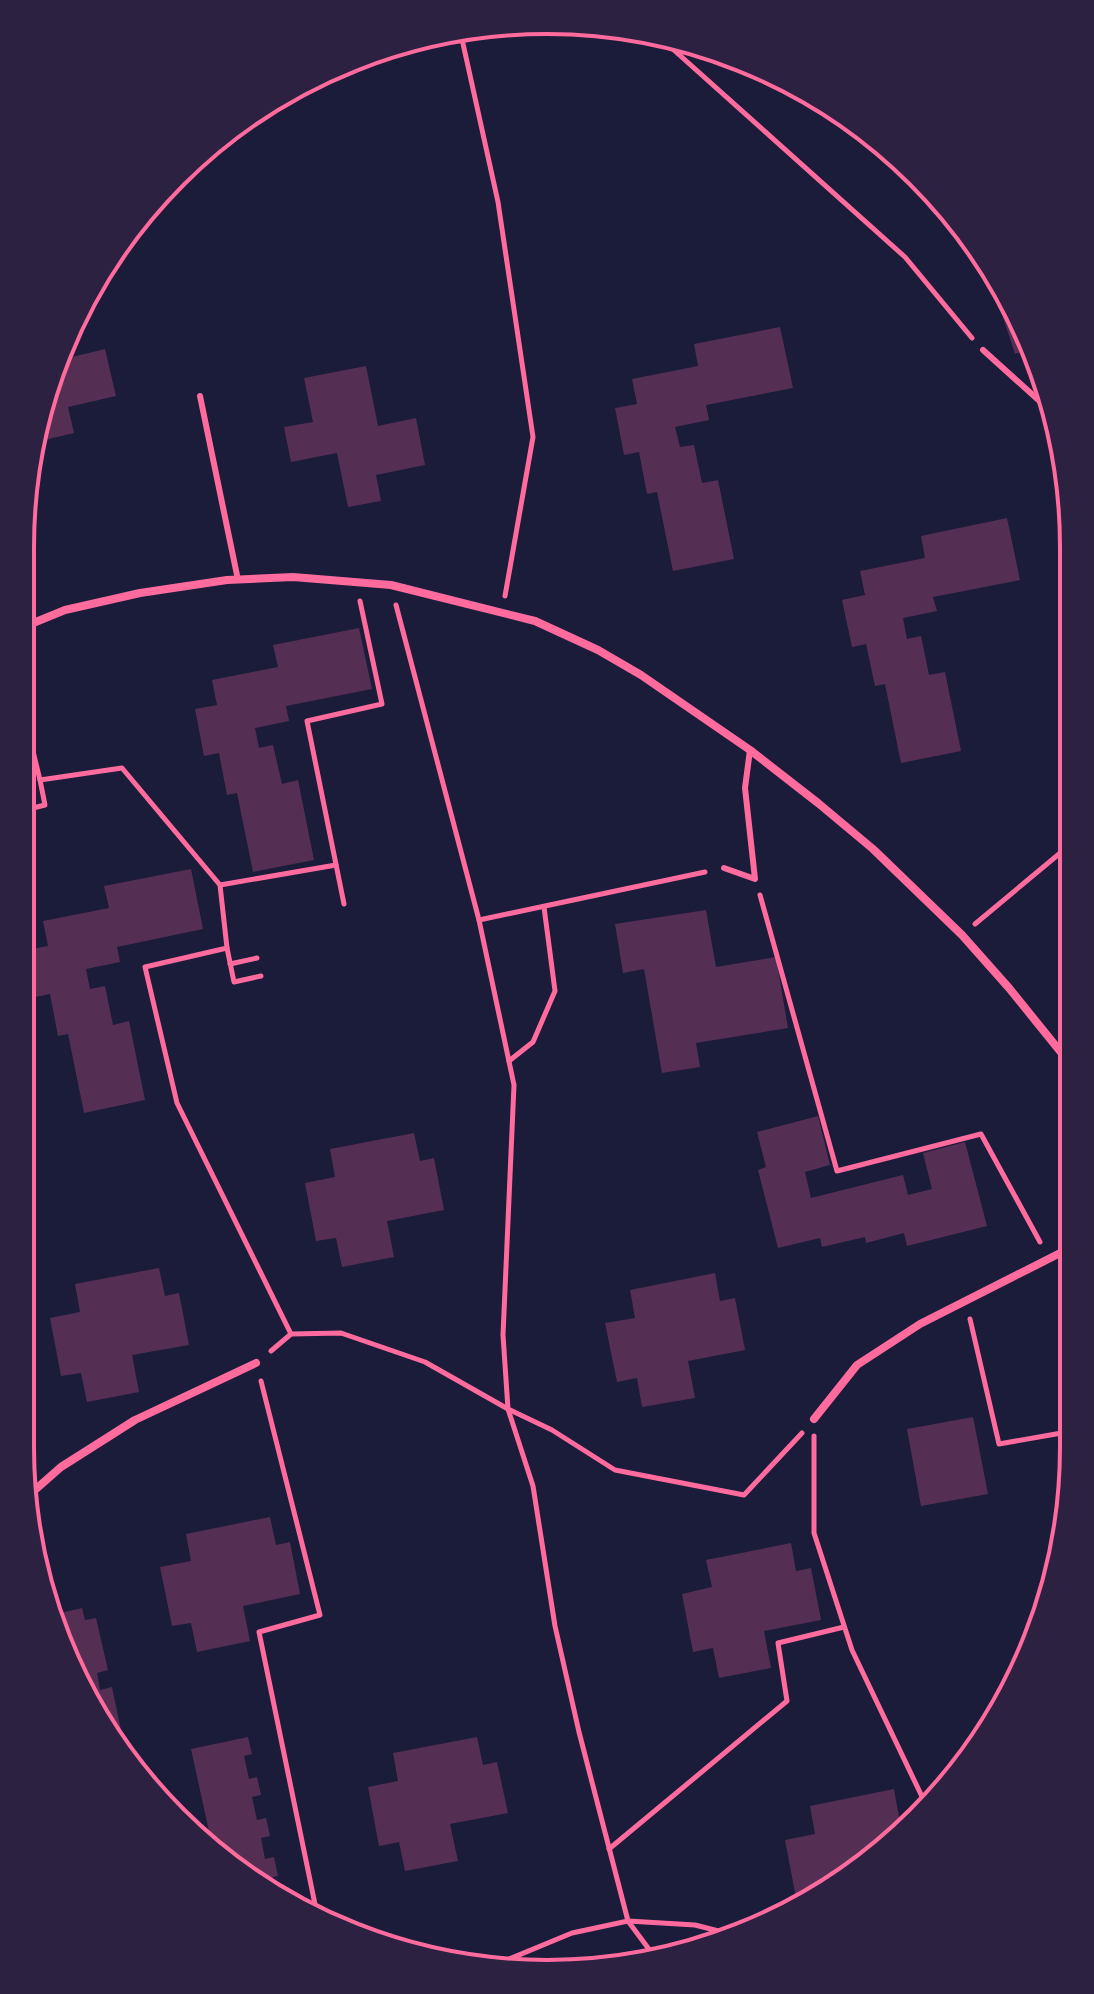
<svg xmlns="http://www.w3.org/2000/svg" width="1094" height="1994" font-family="'Work Sans',sans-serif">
<rect width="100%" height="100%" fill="#1b1b3a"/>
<g fill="#542f53">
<path d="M 999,282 L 1024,333 L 1032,348 L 1015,354 L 992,284 Z"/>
<path d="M 780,327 L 793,388 L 706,405 L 709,420 L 675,427 L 680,447 L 694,445 L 702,483 L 718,480 L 734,559 L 673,571 L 657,492 L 647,494 L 639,452 L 624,455 L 615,408 L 637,404 L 632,379 L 698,366 L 694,344 Z"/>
<path d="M 65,345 L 68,358 L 105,349 L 116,396 L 68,407 L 74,433 L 40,441 L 36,422 L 38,410 Z"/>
<path d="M 366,366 L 378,426 L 416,418 L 425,465 L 376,475 L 381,501 L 348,507 L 337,453 L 291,462 L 284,427 L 313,422 L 304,378 Z"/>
<path d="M 1007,518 L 1020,580 L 933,597 L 937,611 L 903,618 L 907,639 L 921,636 L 929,675 L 945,672 L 961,751 L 901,763 L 885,684 L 875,686 L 866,644 L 852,647 L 842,600 L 865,595 L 860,571 L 925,558 L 921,536 Z"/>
<path d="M 359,628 L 372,689 L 286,706 L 289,721 L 255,728 L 259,748 L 273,745 L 282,784 L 298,780 L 314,860 L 253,872 L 237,793 L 227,795 L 219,753 L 204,756 L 195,709 L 217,705 L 212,680 L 278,667 L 273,645 Z"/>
<path d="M 191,869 L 203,929 L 117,947 L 120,962 L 86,969 L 90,989 L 105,986 L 113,1025 L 129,1021 L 145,1100 L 84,1113 L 68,1034 L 58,1036 L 50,994 L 35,997 L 26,950 L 48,946 L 43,921 L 109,908 L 104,886 Z"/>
<path d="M 706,910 L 716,967 L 776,957 L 788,1028 L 696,1043 L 700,1067 L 662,1073 L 644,969 L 623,973 L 615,924 Z"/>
<path d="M 818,1116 L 830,1165 L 805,1172 L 811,1198 L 903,1175 L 908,1195 L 932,1189 L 923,1153 L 965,1142 L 987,1226 L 907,1246 L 904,1233 L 866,1243 L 865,1237 L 822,1247 L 820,1238 L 778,1248 L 758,1170 L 766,1167 L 757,1132 Z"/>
<path d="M 414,1133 L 420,1161 L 434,1158 L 444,1210 L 387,1221 L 394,1257 L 342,1267 L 336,1238 L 316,1241 L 305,1183 L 335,1177 L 330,1149 Z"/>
<path d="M 159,1268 L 165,1296 L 179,1293 L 189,1345 L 132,1355 L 139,1392 L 87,1402 L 81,1373 L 61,1376 L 50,1318 L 80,1312 L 75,1284 Z"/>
<path d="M 715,1273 L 720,1301 L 735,1298 L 745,1350 L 688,1361 L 695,1398 L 642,1407 L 637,1378 L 617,1382 L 605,1323 L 635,1318 L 630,1290 Z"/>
<path d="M 973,1417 L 988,1494 L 921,1506 L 907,1429 Z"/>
<path d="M 270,1517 L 276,1545 L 290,1542 L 300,1594 L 243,1606 L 250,1641 L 197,1652 L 191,1623 L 172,1626 L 160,1567 L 191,1561 L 186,1534 Z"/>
<path d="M 791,1543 L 796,1571 L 811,1568 L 821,1620 L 764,1631 L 771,1668 L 719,1678 L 713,1648 L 693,1652 L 682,1594 L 712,1587 L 706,1560 Z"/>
<path d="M 82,1608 L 85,1620 L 96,1618 L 108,1670 L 97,1673 L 100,1690 L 112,1687 L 121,1730 L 110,1732 L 48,1616 Z"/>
<path d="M 248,1737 L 252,1754 L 244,1756 L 249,1779 L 257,1777 L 261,1795 L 252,1797 L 257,1820 L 266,1818 L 270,1836 L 261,1838 L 265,1859 L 274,1857 L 278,1876 L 270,1878 L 274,1894 L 254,1885 L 212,1845 L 191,1749 Z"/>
<path d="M 477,1737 L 483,1765 L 497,1762 L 508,1813 L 450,1824 L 458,1861 L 405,1871 L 399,1842 L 379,1846 L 368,1787 L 398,1781 L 393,1753 Z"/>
<path d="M 894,1789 L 899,1817 L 914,1814 L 915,1818 L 894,1844 L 811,1895 L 796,1898 L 785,1840 L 815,1834 L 810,1806 Z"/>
</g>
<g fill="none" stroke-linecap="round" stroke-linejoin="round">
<g stroke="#ff6b9d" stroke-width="5">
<path d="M 460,30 L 498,202 L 533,437 L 505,596"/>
<path d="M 656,34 L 905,257 L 972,338"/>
<path d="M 396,605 L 479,920 L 514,1085 L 503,1335 L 508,1409 L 552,1430 L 615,1470 L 744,1495 L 802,1433"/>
<path d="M 21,702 L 40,780 L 122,768 L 220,885 L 227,948 L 145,967 L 177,1103 L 291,1334"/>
<path d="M 21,811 L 45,805 L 40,780"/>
<path d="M 220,885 L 336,865"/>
<path d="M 760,895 L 837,1171 L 981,1134 L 1040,1242"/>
<path d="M 344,904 L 307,721 L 382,704 L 360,601"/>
<path d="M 479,920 L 705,872"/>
<path d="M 975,924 L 1071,844"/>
<path d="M 227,948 L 234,982 L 261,976"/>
<path d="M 230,964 L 257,958"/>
<path d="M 509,1061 L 533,1042 L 555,991 L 544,907"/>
<path d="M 970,1319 L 999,1444 L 1073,1431"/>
<path d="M 271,1351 L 291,1334 L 341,1333 L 425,1362 L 508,1409 L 533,1486 L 555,1626 L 579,1732 L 628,1921 L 654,1956"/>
<path d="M 261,1381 L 320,1615 L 259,1632 L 317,1914"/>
<path d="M 814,1436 L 814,1533 L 852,1650 L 926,1805"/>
<path d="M 609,1849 L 787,1701 L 778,1643 L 844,1627"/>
<path d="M 497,1964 L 572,1933 L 628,1921 L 695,1925 L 738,1936"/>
</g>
<g stroke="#ff6b9d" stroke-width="6">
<path d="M 983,350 L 1055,415"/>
<path d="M 200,396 L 238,580"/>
<path d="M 724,868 L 755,879 L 745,788 L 750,750"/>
</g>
<g stroke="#ff6b9d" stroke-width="8">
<path d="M 21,628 L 65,610 L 140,593 L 227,580 L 293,577 L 391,585 L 535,621 L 598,650 L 641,675 L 750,750 L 818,803 L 873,849 L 962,935 L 1009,988 L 1072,1066"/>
<path d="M 814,1419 L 857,1365 L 920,1324 L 1072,1247"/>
<path d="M 28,1496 L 61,1467 L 135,1420 L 256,1363"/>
</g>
</g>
<path d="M0 0H1094V1994H0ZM547 34H547A513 513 0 0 1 1060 547V1447A513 513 0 0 1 547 1960H547A513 513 0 0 1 34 1447V547A513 513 0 0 1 547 34Z" fill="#2d2142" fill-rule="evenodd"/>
<path fill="none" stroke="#ff6b9d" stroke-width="4" d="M547 34H547A513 513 0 0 1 1060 547V1447A513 513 0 0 1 547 1960H547A513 513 0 0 1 34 1447V547A513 513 0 0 1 547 34Z"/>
</svg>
